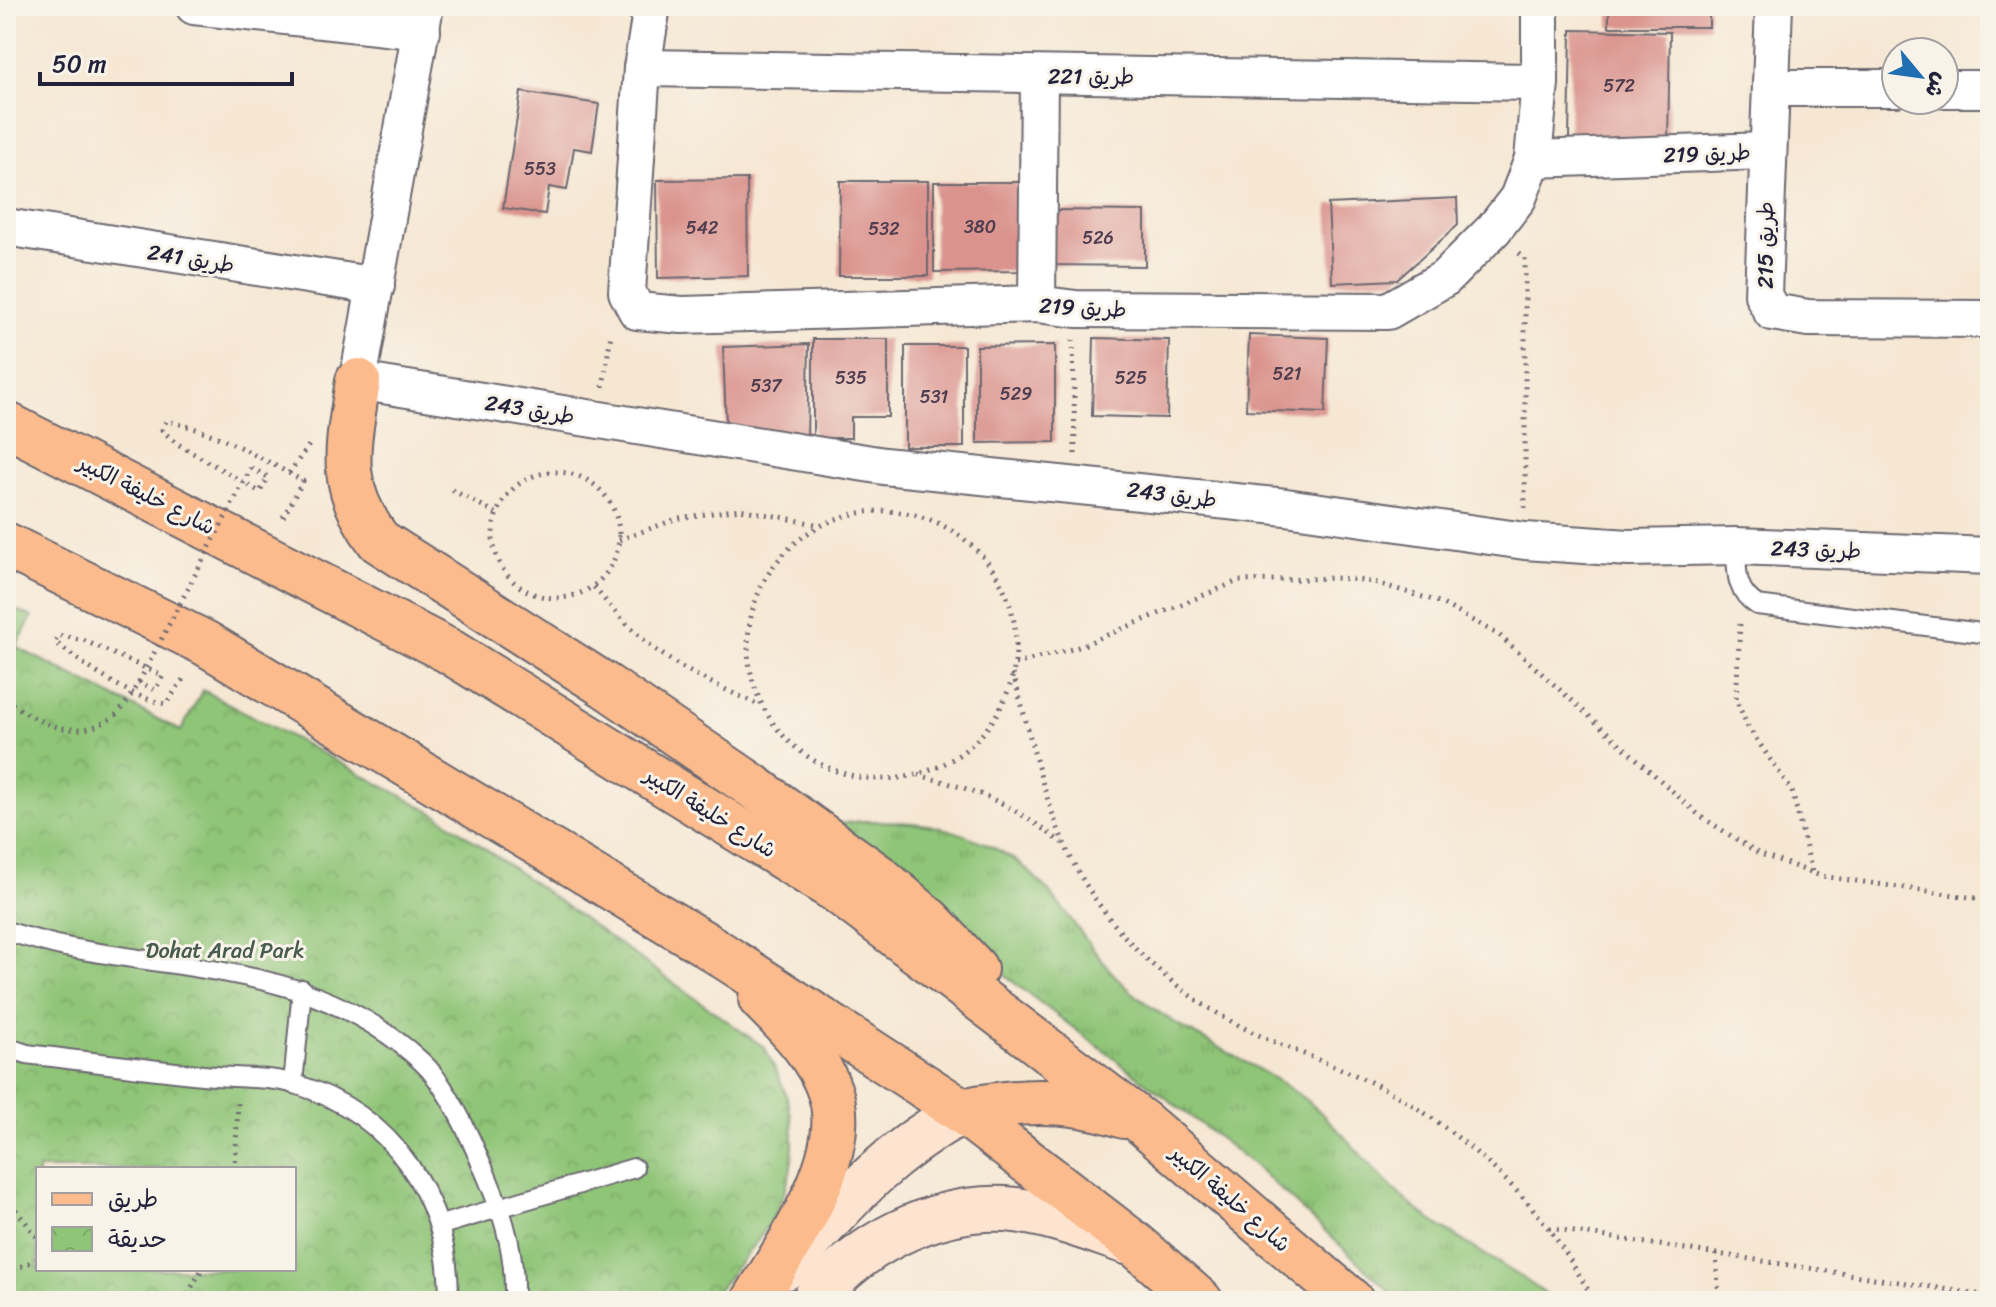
<svg xmlns="http://www.w3.org/2000/svg" width="1996" height="1307" font-family="Sriracha,'Playpen Sans Arabic',sans-serif">
<defs>
<pattern id="grass-tufts" width="24" height="20" patternUnits="userSpaceOnUse" patternTransform="scale(2)"><rect width="24" height="20" fill="#8fc577"/><path d="M3 7l-1-3M5 7V3M7 7l1-3M15 17l-1-3M17 17v-4M19 17l1-3" fill="none" stroke="#7ba968"/></pattern>
<pattern id="park-crowns" width="20" height="18" patternUnits="userSpaceOnUse" patternTransform="scale(2)"><rect width="20" height="18" fill="#8fc577"/><path d="M2 6a3 3 0 1 1 6 0M12 15a3 3 0 1 1 6 0" fill="none" stroke="#7ba968"/></pattern>
</defs>
<rect width="100%" height="100%" fill="#f7f3e8"/>
<filter id="ink" filterUnits="userSpaceOnUse"><feTurbulence type="fractalNoise" baseFrequency=".0125" numOctaves="2"/><feDisplacementMap in="SourceGraphic" scale="16" xChannelSelector="R" yChannelSelector="G"/><feConvolveMatrix kernelMatrix="1 2 1 2 8 2 1 2 1" color-interpolation-filters="sRGB"/></filter>
<filter id="wash" filterUnits="userSpaceOnUse"><feTurbulence type="fractalNoise" baseFrequency=".006" numOctaves="4" result="noise"/><feDisplacementMap in="SourceGraphic" scale="32" xChannelSelector="R" yChannelSelector="G"/><feGaussianBlur stdDeviation="1.8" result="paint"/><feColorMatrix in="noise" values="0 0 0 0 0 0 0 0 0 0 0 0 0 0 0 0 0 1.4 0 .05"/><feComposite in="paint" operator="in"/></filter>
<g filter="url(#wash)">
<rect width="100%" height="100%" fill="#f6e7d3"/>
<path fill="url(#grass-tufts)" stroke="#587459" stroke-width="2" d="M 861,821 C 916,821 951,824 1000,851 C 1058,882 1083,950 1132,992 C 1186,1038 1256,1060 1311,1104 C 1347,1134 1373,1174 1409,1203 C 1455,1241 1509,1265 1555,1301 L 1400,1301 L 1252,1163 L 1017,985 L 825,826 Z"/>
<path fill="url(#park-crowns)" stroke="#587459" stroke-width="2" fill-rule="evenodd" d="M 6,605 L 32,617 L 16,647 L 181,731 L 203,690 L 438,815 L 765,1048 C 773,1066 785,1086 789,1105 C 808,1194 760,1238 708,1301 L 6,1301 ZM 38,1169 L 294,1169 L 294,1269 L 38,1269 Z"/>
<g id="blocks">
<g fill="#da938d">
<rect x="1609" y="6" width="100" height="21"/>
<path d="M 1571,30 L 1670,32 L 1668,142 L 1569,140 Z"/>
<path d="M 521,92 L 599,104 L 592,151 L 574,148 L 567,190 L 549,187 L 545,214 L 503,208 Z"/>
<path d="M 747,179 L 748,276 L 658,278 L 657,180 Z"/>
<path d="M 840,181 L 928,181 L 928,276 L 839,276 Z"/>
<path d="M 934,182 L 1026,182 L 1025,271 L 934,272 Z"/>
<path d="M 1457,198 L 1458,225 L 1397,280 L 1332,283 L 1328,204 Z"/>
<path d="M 1052,210 L 1145,211 L 1145,266 L 1051,265 Z"/>
<path d="M 1249,335 L 1328,338 L 1325,413 L 1246,410 Z"/>
<path d="M 1094,338 L 1169,340 L 1167,418 L 1092,416 Z"/>
<path d="M 813,339 L 888,339 L 888,417 L 851,417 L 851,438 L 813,438 Z"/>
<path d="M 809,344 L 807,438 L 726,425 L 723,347 Z"/>
<path d="M 1055,345 L 1055,442 L 977,443 L 977,346 Z"/>
<rect x="905" y="346" width="59" height="101"/>
</g>
</g>
</g>
<g filter="url(#ink)">
<use href="#blocks" fill-opacity="0" stroke="#6c6770" stroke-width="2"/>
<g fill="none" stroke-linecap="round" stroke-linejoin="round">
<g stroke="#6c6770" stroke-width="22">
<g id="lane">
<path d="M 1736,546 C 1737,570 1734,590 1757,605 L 1990,634"/>
<path d="M 6,931 C 27,937 49,944 71,948 C 198,972 321,968 422,1062 C 444,1082 466,1128 478,1156 C 500,1206 516,1245 514,1301"/>
<path d="M 6,1047 L 27,1054 C 86,1061 145,1069 203,1075 C 232,1078 267,1076 295,1084 C 394,1114 450,1200 449,1301"/>
<path d="M 293,1084 L 302,989"/>
<path d="M 441,1225 L 634,1168"/>
</g>
</g>
<g stroke="#6c6770" stroke-width="40">
<g id="street">
<path d="M 194,6 L 422,31"/>
<path d="M 425,6 L 358,381 L 884,466 L 1286,507 L 1525,541 L 1629,548 L 1736,546 L 1990,556"/>
<path d="M 652,6 L 642,68 L 627,292 L 637,311 L 682,315 L 1037,304 L 1076,309 L 1388,311 L 1445,278 L 1494,229 L 1518,198 L 1533,159 L 1540,82 L 1540,6"/>
<path d="M 1774,6 L 1763,295 L 1772,312 L 1808,318 L 1990,319"/>
<path d="M 642,68 L 1540,82"/>
<path d="M 1773,88 L 1896,88"/>
<path d="M 1944,89 L 1990,89"/>
<path d="M 1533,159 L 1766,151"/>
<path d="M 6,227 L 376,286"/>
<path d="M 1037,304 L 1039,77"/>
</g>
</g>
<g stroke="#6c6770" stroke-width="48">
<g id="secondary">
<path d="M 786,1267 C 845,1202 884,1155 962,1111"/>
<path d="M 814,1301 C 857,1245 934,1205 1006,1209 C 1048,1212 1091,1230 1130,1243"/>
</g>
</g>
<g stroke="#6c6770" stroke-width="48">
<g id="primary">
<path d="M 358,381 C 348,448 336,483 379,541 L 606,686 L 751,785 L 879,877 L 931,922 L 975,969"/>
<path d="M 6,424 L 449,651 L 836,890 L 1142,1122 L 1351,1301"/>
<path d="M 6,545 L 205,643 L 705,944 L 962,1111 L 1136,1245 L 1200,1301"/>
<path d="M 962,1111 C 1017,1099 1071,1097 1124,1116"/>
<path d="M 754,1301 C 786,1248 852,1156 830,1092 C 818,1055 788,1026 761,999"/>
</g>
</g>
<g stroke="#6c6770" stroke-width="5" stroke-dasharray="2 6" stroke-linecap="butt">
<path d="M 1519,253 L 1525,258 L 1525,508"/>
<path d="M 1073,340 L 1075,454"/>
<path d="M 603,387 L 611,334"/>
<path d="M 251,468 L 268,477 L 260,492 L 176,443 L 162,430 L 166,421 C 214,430 261,458 303,481 L 281,521"/>
<circle cx="556" cy="535" r="63"/>
<path d="M 289,473 L 309,445"/>
<path d="M 452,490 L 496,513"/>
<circle cx="882" cy="645" r="134"/>
<path d="M 619,540 L 679,518 L 740,509 L 820,525"/>
<path d="M 594,587 C 651,657 681,669 761,706"/>
<path d="M 1740,624 L 1736,700 L 1748,727 L 1792,791 L 1812,872"/>
<path d="M 1015,664 L 1076,648 L 1238,581 L 1340,578 L 1374,582 L 1439,602 L 1499,635 L 1700,816 L 1758,853 L 1821,876 L 1990,900"/>
<path d="M 1013,674 C 1033,742 1046,819 1083,880 C 1121,943 1179,996 1246,1029 C 1293,1052 1344,1067 1390,1092 C 1445,1121 1513,1180 1550,1230 C 1566,1252 1580,1277 1595,1301"/>
<path d="M 6,699 C 37,723 76,743 113,717 C 124,710 132,692 139,682 L 155,690 L 163,676 L 83,640 L 58,635 L 55,642 C 85,666 128,697 166,704 L 186,675"/>
<path d="M 918,775 C 981,791 1010,803 1062,843"/>
<path d="M 235,1169 L 238,1102"/>
<path d="M 6,1197 L 38,1238"/>
<path d="M 1549,1228 L 1990,1296"/>
<path d="M 1716,1254 L 1719,1301"/>
<path d="M 6,1273 L 38,1259"/>
<path d="M 184,1301 L 202,1269"/>
</g>
<use href="#lane" stroke="#fff" stroke-width="18"/>
<use href="#street" stroke="#fff" stroke-width="36"/>
<use href="#secondary" stroke="#fde4d1" stroke-width="44"/>
<use href="#primary" stroke="#fbbb8c" stroke-width="44"/>
<path stroke="#6c6770" stroke-width="5" stroke-dasharray="2 6" stroke-linecap="butt" d="M 139,682 L 251,468"/>
</g>
</g>
<g text-anchor="middle" stroke-width="6" stroke-linejoin="round" paint-order="stroke">
<g font-size="18" fill="#503e50">
<text x="1619" y="92">572</text>
<text x="540" y="175">553</text>
<text x="980" y="233">380</text>
<text x="702" y="234">542</text>
<text x="884" y="235">532</text>
<text x="1098" y="244">526</text>
<text x="1287" y="380">521</text>
<text x="851" y="384">535</text>
<text x="1131" y="384">525</text>
<text x="766" y="392">537</text>
<text x="1016" y="400">529</text>
<text x="934" y="403">531</text>
</g>
<g font-size="22" fill="#22223b" stroke="#f7f3e8">
<text x="1091" y="84">طريق 221</text>
<text transform="translate(1707 153) rotate(-2)" y="8">طريق 219</text>
<text transform="translate(1765 245) rotate(-90)" y="8">طريق 215</text>
<text transform="translate(191 258) rotate(9)" y="8">طريق 241</text>
<text transform="translate(1083 307) rotate(3)" y="8">طريق 219</text>
<text transform="translate(530 409) rotate(9)" y="8">طريق 243</text>
<text transform="translate(147 494) rotate(27)" y="8">شارع خليفة الكبير</text>
<text transform="translate(1172 494) rotate(7)" y="8">طريق 243</text>
<text transform="translate(1816 549) rotate(2)" y="8">طريق 243</text>
<text transform="translate(711 812) rotate(32)" y="8">شارع خليفة الكبير</text>
<text transform="translate(1231 1198) rotate(41)" y="8">شارع خليفة الكبير</text>
</g>
<g font-size="22" fill="#485b50" stroke="#f7f3e8">
<text x="225" y="958">Dohat Arad Park</text>
</g>
</g>
<rect width="1996" height="1307" fill="none" stroke="#f7f3e8" stroke-width="32"/>
<rect x="36" y="1167" width="260" height="104" fill="#f7f3e8" stroke="#a29fa3" stroke-width="2"/>
<rect x="52" y="1193" width="40" height="12" fill="#fbbb8c" stroke="#a29fa3" stroke-width="2"/>
<text x="108" y="1207" font-size="24" fill="#22223b">طريق</text>
<rect x="52" y="1227" width="40" height="24" fill="url(#park-crowns)" stroke="#a29fa3" stroke-width="2"/>
<text x="108" y="1247" font-size="24" fill="#22223b">حديقة</text>
<g transform="translate(1920 76) rotate(119)"><circle r="38" fill="#f7f3e8" stroke="#a29fa3" stroke-width="2"/>
<path d="M0-6L14 30L0 20L-14 30Z" fill="#1f6fb2"/>
<text y="-12" font-size="22" font-weight="bold" text-anchor="middle" fill="#22223b">ش</text>
</g>
<path d="M40 72v12h252v-12" fill="none" stroke="#22223b" stroke-width="4"/>
<text x="52" y="72" font-size="24" fill="#22223b" stroke="#f7f3e8" stroke-width="6" paint-order="stroke">50 m</text>
</svg>
